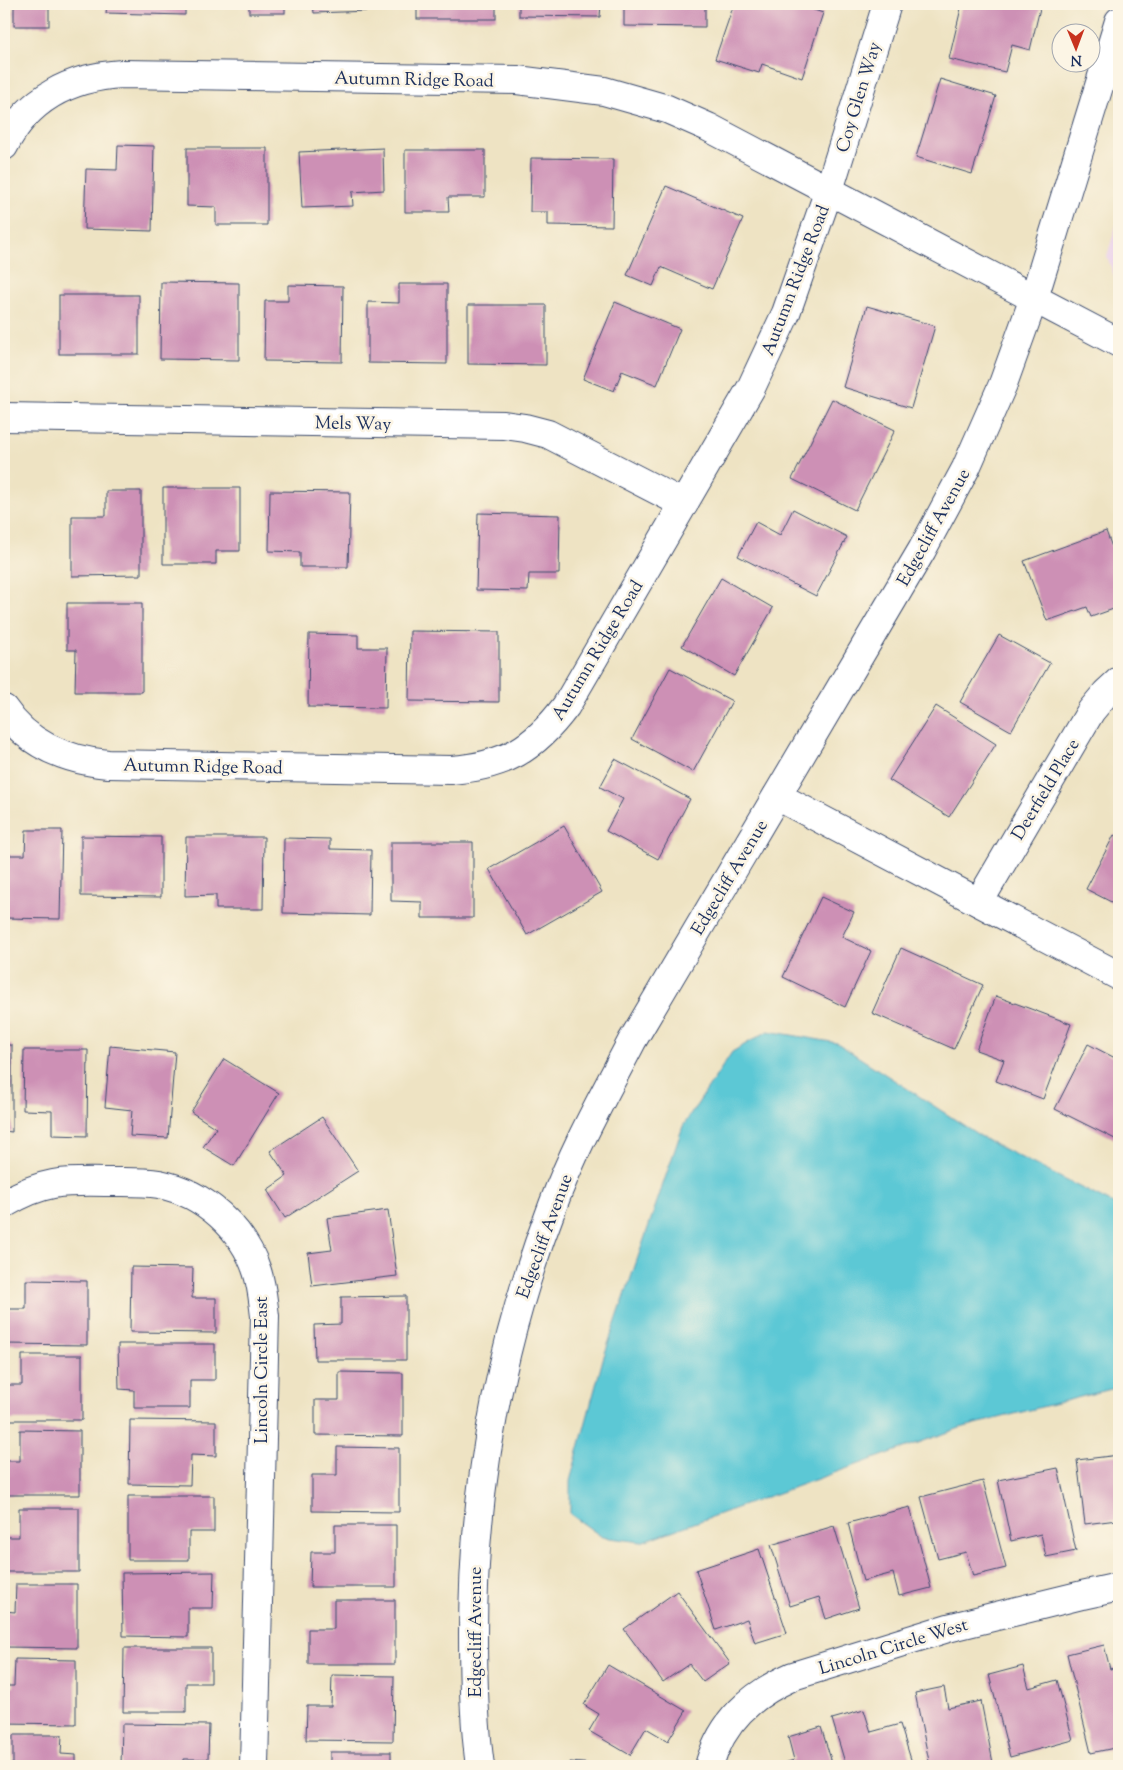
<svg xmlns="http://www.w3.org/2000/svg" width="1123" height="1770" font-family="'Sorts Mill Goudy',serif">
<rect width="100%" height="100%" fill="#fcf5e5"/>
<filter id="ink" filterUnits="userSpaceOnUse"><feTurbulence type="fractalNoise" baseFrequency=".02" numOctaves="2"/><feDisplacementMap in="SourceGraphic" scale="10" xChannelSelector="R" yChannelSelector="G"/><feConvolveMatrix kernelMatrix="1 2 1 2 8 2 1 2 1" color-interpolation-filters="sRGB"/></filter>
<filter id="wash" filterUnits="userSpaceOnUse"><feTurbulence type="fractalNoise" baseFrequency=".0096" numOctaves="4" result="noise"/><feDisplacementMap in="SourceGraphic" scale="20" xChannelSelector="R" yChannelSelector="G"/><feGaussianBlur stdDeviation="1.12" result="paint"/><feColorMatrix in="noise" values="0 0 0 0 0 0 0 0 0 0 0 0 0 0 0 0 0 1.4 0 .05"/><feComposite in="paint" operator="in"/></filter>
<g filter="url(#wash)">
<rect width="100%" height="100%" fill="#eee3c3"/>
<path fill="#ead1ec" d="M 1119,216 L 1119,290 L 1107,256 Z"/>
<path fill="#5cc8d5" stroke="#3c7c9a" d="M 768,1031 L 837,1043 L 988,1141 L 1119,1207 L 1119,1387 L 960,1428 L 641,1542 L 602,1537 L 570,1514 L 570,1481 L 603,1359 L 683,1126 L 732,1052 Z"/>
<g id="blocks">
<g fill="#cd90b5">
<rect x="14" y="4" width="35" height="22"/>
<path d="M 107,4 L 185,4 L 185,15 L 106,13 Z"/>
<rect x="249" y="4" width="36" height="9"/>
<path d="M 313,4 L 396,4 L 396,10 L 314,13 Z"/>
<rect x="417" y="4" width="79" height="15"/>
<path d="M 519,4 L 601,4 L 600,17 L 519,16 Z"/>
<path d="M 624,4 L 705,4 L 705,27 L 624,26 Z"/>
<path d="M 734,4 L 796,4 L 823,13 L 802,78 L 762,64 L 759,73 L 715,59 Z"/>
<path d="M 962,4 L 1041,4 L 1030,50 L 1012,45 L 1005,72 L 949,59 Z"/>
<path d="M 940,79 L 996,96 L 972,174 L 916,157 Z"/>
<path d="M 118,145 L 154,146 L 152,231 L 84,229 L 86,169 L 117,170 Z"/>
<path d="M 187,148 L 267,148 L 267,225 L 216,225 L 216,207 L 187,206 Z"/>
<path d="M 383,148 L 384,190 L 352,192 L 353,206 L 302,208 L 299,152 Z"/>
<path d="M 405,150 L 485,150 L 485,197 L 448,197 L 449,212 L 405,212 Z"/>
<path d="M 531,158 L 613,159 L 612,226 L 548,225 L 548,212 L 530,212 Z"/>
<path d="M 666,186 L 743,219 L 712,289 L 661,267 L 653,286 L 627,275 Z"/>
<path d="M 161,282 L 239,283 L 239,360 L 160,359 Z"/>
<path d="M 399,284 L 447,284 L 447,364 L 368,363 L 368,302 L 399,303 Z"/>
<path d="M 288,285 L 343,286 L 342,362 L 264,361 L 265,301 L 288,301 Z"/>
<rect x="59" y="295" width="80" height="59"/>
<path d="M 615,302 L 680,329 L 657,385 L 622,371 L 614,391 L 583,379 Z"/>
<path d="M 468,305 L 546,305 L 546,365 L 468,364 Z"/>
<path d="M 867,306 L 935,326 L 911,408 L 843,387 Z"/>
<path d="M 832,399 L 895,430 L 855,510 L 792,479 Z"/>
<path d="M 163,488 L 240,488 L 240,551 L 216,551 L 216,564 L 163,564 Z"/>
<path d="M 106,491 L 141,491 L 141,575 L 72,576 L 72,516 L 106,516 Z"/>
<path d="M 270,491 L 350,492 L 348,567 L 300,567 L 300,552 L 269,551 Z"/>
<path d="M 793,509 L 847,537 L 816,596 L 738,556 L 756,522 L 780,535 Z"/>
<path d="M 478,513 L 560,515 L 559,574 L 529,574 L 528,591 L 476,590 Z"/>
<path d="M 1106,531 L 1119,566 L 1119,607 L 1091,617 L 1087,607 L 1047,621 L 1024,561 Z"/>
<path d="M 721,578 L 773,608 L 734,676 L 682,646 Z"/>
<path d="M 67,603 L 142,603 L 142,692 L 75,692 L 76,650 L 67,650 Z"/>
<path d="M 410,631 L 499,632 L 499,702 L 409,701 Z"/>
<path d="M 309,634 L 358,635 L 358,648 L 387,648 L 386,708 L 308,707 Z"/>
<path d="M 999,635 L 1050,663 L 1011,731 L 960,702 Z"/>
<path d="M 670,668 L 732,701 L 693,772 L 632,739 Z"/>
<path d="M 936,706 L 996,744 L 949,817 L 889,780 Z"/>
<path d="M 615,759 L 690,799 L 658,859 L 606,831 L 623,799 L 600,787 Z"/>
<path d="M 564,826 L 602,892 L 527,935 L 489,869 Z"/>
<path d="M 26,830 L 62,830 L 60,919 L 4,918 L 4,855 L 25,855 Z"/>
<path d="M 1114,835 L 1119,838 L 1119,906 L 1086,889 Z"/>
<path d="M 81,836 L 161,837 L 161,897 L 81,896 Z"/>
<path d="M 186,837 L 264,837 L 263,909 L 216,909 L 216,895 L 185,896 Z"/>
<path d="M 284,838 L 330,839 L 330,849 L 371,850 L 370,915 L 283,913 Z"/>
<path d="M 391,842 L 473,842 L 473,918 L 422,918 L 422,902 L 391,901 Z"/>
<path d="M 821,897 L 854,912 L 842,937 L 871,951 L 845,1007 L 783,977 Z"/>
<path d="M 901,948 L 983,985 L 954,1049 L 872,1013 Z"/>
<path d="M 996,996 L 1071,1024 L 1043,1099 L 996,1081 L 1004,1060 L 976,1050 Z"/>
<path d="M 1088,1044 L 1119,1060 L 1119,1141 L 1055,1109 Z"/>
<path d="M 4,1045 L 12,1045 L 12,1132 L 4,1131 Z"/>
<path d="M 110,1046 L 175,1052 L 168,1138 L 130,1136 L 132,1110 L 105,1107 Z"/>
<path d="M 24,1050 L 88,1050 L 87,1136 L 52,1135 L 52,1111 L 23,1110 Z"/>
<path d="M 224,1059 L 279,1093 L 234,1166 L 203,1147 L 216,1128 L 191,1112 Z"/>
<path d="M 322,1117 L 358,1171 L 285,1218 L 267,1190 L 287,1176 L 270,1151 Z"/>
<path d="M 388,1210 L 397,1276 L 312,1286 L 308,1253 L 332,1250 L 327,1218 Z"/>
<path d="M 131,1267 L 193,1268 L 192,1298 L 216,1298 L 216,1333 L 130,1332 Z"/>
<path d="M 26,1280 L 87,1281 L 87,1345 L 4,1344 L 4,1309 L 26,1309 Z"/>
<path d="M 406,1296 L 406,1360 L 315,1360 L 314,1325 L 341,1324 L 341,1297 Z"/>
<path d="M 118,1344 L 215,1344 L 215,1380 L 190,1380 L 190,1408 L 134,1408 L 134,1390 L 119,1389 Z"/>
<path d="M 22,1355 L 82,1355 L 82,1420 L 4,1420 L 4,1385 L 22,1385 Z"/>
<path d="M 339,1372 L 403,1373 L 403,1436 L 315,1435 L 315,1400 L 339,1400 Z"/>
<path d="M 130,1420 L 216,1421 L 216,1456 L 191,1455 L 190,1485 L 129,1484 Z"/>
<path d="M 20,1430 L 80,1431 L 80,1495 L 4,1495 L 4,1461 L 20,1461 Z"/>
<path d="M 337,1447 L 399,1448 L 399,1512 L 312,1511 L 312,1475 L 337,1475 Z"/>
<path d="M 1119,1455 L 1119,1525 L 1117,1520 L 1085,1524 L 1077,1460 Z"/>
<path d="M 1058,1468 L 1076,1551 L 1046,1557 L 1041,1534 L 1011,1541 L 998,1480 Z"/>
<path d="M 983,1481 L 1006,1568 L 973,1576 L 966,1552 L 938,1559 L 921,1497 Z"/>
<path d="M 128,1496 L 214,1496 L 214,1532 L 189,1532 L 189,1560 L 128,1560 Z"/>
<path d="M 910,1507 L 931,1588 L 899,1596 L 893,1573 L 863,1581 L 848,1523 Z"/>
<path d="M 19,1508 L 79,1508 L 79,1572 L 4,1572 L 4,1537 L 19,1537 Z"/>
<path d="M 335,1525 L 396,1525 L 396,1587 L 310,1587 L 311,1552 L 335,1552 Z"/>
<path d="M 834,1526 L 859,1608 L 826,1619 L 819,1597 L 790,1606 L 771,1545 Z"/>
<path d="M 759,1549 L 787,1633 L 755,1643 L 747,1619 L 716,1630 L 696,1570 Z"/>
<path d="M 214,1572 L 213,1608 L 188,1608 L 188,1637 L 123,1636 L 122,1573 Z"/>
<path d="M 16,1584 L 77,1584 L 77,1648 L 4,1647 L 4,1611 L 15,1612 Z"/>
<path d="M 677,1591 L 730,1663 L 703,1682 L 689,1664 L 663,1682 L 624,1629 Z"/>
<path d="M 334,1600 L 395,1600 L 395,1664 L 308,1664 L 308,1629 L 334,1629 Z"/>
<path d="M 1104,1645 L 1110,1669 L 1119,1667 L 1119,1747 L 1091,1753 L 1067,1654 Z"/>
<path d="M 124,1648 L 211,1648 L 211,1683 L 186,1683 L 186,1712 L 123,1712 Z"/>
<path d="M 15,1659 L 76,1660 L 76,1724 L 4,1723 L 4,1686 L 14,1686 Z"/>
<path d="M 608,1665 L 686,1711 L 668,1741 L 646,1728 L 630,1755 L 589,1731 L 599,1714 L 584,1705 Z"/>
<path d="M 1023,1666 L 1029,1688 L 1057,1680 L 1073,1740 L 1010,1757 L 989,1675 Z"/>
<path d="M 332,1675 L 394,1676 L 393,1741 L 306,1740 L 307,1706 L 331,1706 Z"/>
<path d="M 944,1687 L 948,1708 L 981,1701 L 993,1763 L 976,1766 L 930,1766 L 915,1693 Z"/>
<path d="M 864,1710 L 871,1732 L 900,1724 L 913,1766 L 846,1766 L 832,1719 Z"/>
<path d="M 122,1724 L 209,1725 L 208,1759 L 183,1759 L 183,1766 L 121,1766 Z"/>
<path d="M 821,1727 L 833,1766 L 775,1766 L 794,1760 L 788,1737 Z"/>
<path d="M 13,1735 L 62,1735 L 61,1754 L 76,1755 L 76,1766 L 4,1766 L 4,1764 L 13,1764 Z"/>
<rect x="330" y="1752" width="61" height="14"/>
<path d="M 570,1762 L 606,1765 L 606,1766 L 570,1766 Z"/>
</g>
</g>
</g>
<g filter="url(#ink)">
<use href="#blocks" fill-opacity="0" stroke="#3b4a6d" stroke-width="1"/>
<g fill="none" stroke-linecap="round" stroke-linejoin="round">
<g stroke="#3b4a6d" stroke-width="30">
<g id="minor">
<path d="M 4,146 C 28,98 71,77 122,74 L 517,80 L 604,91 L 667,109 L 708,127 L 1119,343"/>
<path d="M 4,417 L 504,425 L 525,428 L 548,434 L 684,504"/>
<path d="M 4,709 C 28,745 67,760 108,764 L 451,770 C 505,766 534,749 566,706 L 751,388 L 786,313 L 829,190 L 887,4"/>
<path d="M 777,796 L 1119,976"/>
<path d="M 979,902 L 1091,711 L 1106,693 L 1119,681"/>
<path d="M 4,1204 C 42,1181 63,1181 106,1182 C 123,1182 142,1181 159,1184 C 204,1193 243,1228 257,1271 C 262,1286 263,1301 265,1316 L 254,1766"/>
<path d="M 480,1766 C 474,1723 473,1678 473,1634 C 473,1487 500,1342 553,1205 C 574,1148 604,1095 632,1041 L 922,550 L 966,468 L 1003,384 L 1034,298 L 1119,21"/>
<path d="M 709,1766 C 722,1721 751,1695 793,1676 L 948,1628 L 1082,1595 L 1119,1587"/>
</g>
</g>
<use href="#minor" stroke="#fff" stroke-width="28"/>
</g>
</g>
<g text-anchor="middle" stroke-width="5" stroke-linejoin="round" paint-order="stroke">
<g font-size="18" fill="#1b2f5e" stroke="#fcf5e5">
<text transform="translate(414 79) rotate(1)" y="6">Autumn Ridge Road</text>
<text transform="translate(858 97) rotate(-73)" y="6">Coy Glen Way</text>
<text transform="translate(795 280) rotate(-69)" y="6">Autumn Ridge Road</text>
<text transform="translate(353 423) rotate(1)" y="6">Mels Way</text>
<text transform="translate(933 527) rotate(-61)" y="6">Edgecliff Avenue</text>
<text transform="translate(597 650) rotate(-59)" y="6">Autumn Ridge Road</text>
<text transform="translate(203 766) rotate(1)" y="6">Autumn Ridge Road</text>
<text transform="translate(1045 789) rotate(-59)" y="6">Deerfield Place</text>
<text transform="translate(729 877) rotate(-59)" y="6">Edgecliff Avenue</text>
<text transform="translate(544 1236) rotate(-70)" y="6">Edgecliff Avenue</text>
<text transform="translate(261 1370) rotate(-90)" y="6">Lincoln Circle East</text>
<text transform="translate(475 1632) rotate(-90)" y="6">Edgecliff Avenue</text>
<text transform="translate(893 1646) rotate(-17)" y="6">Lincoln Circle West</text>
</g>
</g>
<rect width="1123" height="1770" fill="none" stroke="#fcf5e5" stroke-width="20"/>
<g transform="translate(1076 48) rotate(179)"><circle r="24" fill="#fcf5e5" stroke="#a2a6af"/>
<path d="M0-4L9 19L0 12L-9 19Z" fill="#c8321e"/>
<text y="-8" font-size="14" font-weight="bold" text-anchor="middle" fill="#1b2f5e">N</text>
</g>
</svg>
